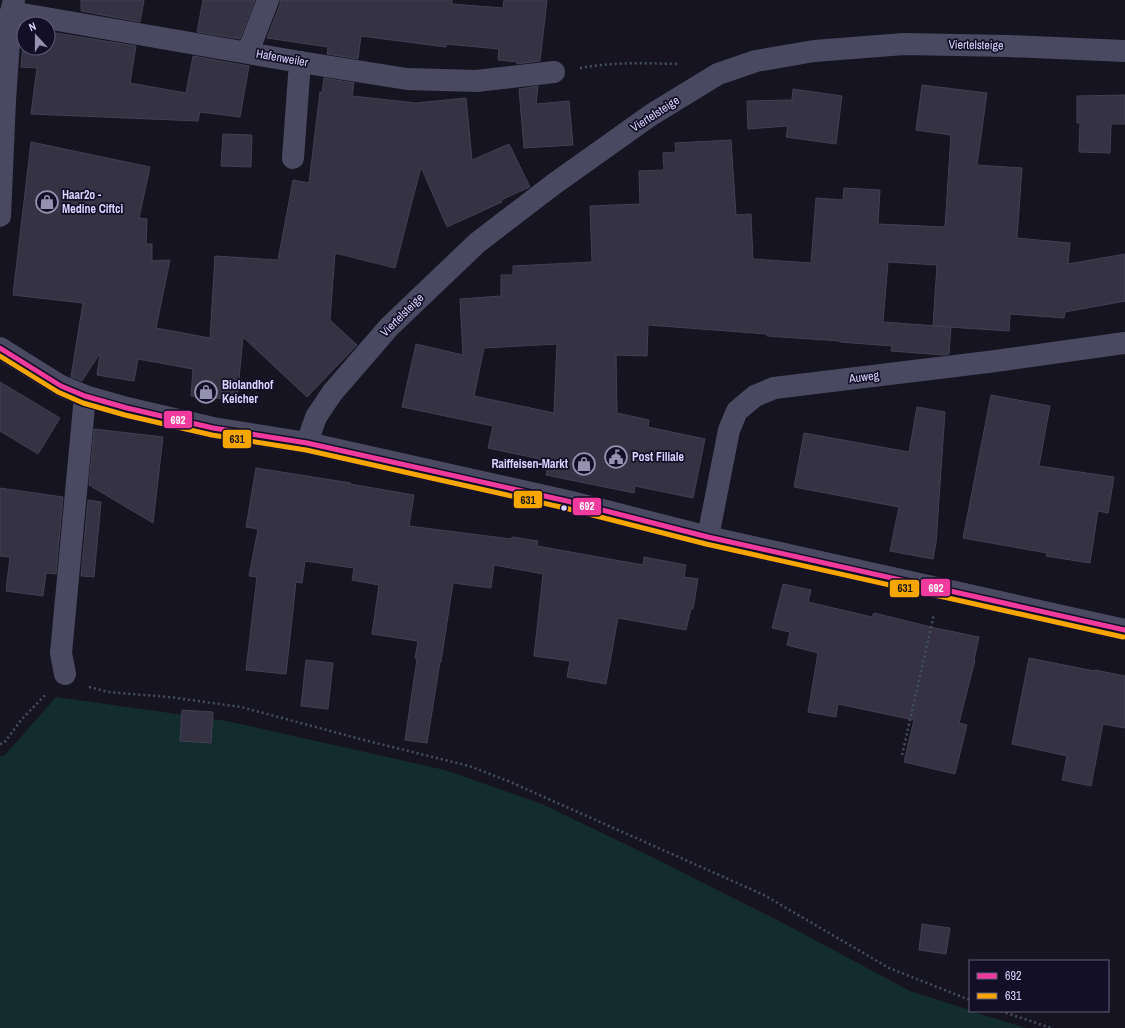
<svg xmlns="http://www.w3.org/2000/svg" width="1125" height="1028" font-family="'Archivo Narrow',sans-serif">
<rect width="100%" height="100%" fill="#161421"/>
<path fill="#132c2d" d="M 56,697 L 227,721 L 445,770 L 542,804 L 654,858 L 783,923 L 910,991 L 970,1010 L 970,1011 L 1026,1028 L 0,1028 L 0,756 L 4,756 Z"/>
<g fill="#343243" stroke="#433f54" fill-rule="evenodd">
<path d="M 81,0 L 144,0 L 140,22 L 81,11 Z"/>
<path d="M 203,0 L 255,0 L 240,39 L 197,32 Z"/>
<path d="M 280,0 L 452,0 L 452,4 L 503,8 L 504,0 L 547,0 L 540,61 L 517,64 L 517,62 L 498,60 L 499,49 L 446,44 L 446,47 L 361,36 L 358,59 L 327,54 L 328,47 L 267,38 L 280,4 Z"/>
<path d="M 24,31 L 24,48 L 48,48 L 48,32 L 62,34 L 136,46 L 130,83 L 186,93 L 193,56 L 249,66 L 240,117 L 200,112 L 198,121 L 31,114 L 37,68 L 21,67 Z"/>
<path d="M 324,78 L 354,83 L 352,96 L 416,103 L 466,98 L 472,160 L 509,144 L 530,187 L 501,200 L 502,202 L 447,227 L 421,167 L 395,268 L 335,253 L 330,320 L 357,345 L 307,397 L 243,337 L 237,400 L 191,396 L 193,369 L 138,359 L 134,381 L 97,375 L 100,353 L 82,381 L 71,377 L 83,303 L 13,295 L 31,142 L 150,167 L 139,218 L 147,219 L 146,244 L 152,244 L 152,261 L 170,260 L 156,328 L 210,338 L 215,256 L 278,260 L 293,180 L 309,183 L 320,92 L 322,93 Z"/>
<path d="M 922,85 L 987,93 L 977,165 L 1022,168 L 1017,238 L 1070,243 L 1068,264 L 1125,254 L 1125,301 L 1065,312 L 1064,318 L 1010,314 L 1009,331 L 933,326 L 937,265 L 888,262 L 883,322 L 951,327 L 949,354 L 944,355 L 891,351 L 892,346 L 840,342 L 840,341 L 767,336 L 767,334 L 648,325 L 647,356 L 616,355 L 617,413 L 649,420 L 648,427 L 705,439 L 693,498 L 635,486 L 634,493 L 546,475 L 549,461 L 488,448 L 493,426 L 402,407 L 416,344 L 463,355 L 460,299 L 501,296 L 501,275 L 513,275 L 513,266 L 592,262 L 590,206 L 640,204 L 639,171 L 664,170 L 663,153 L 676,152 L 675,143 L 731,140 L 736,215 L 751,214 L 753,259 L 811,263 L 816,198 L 843,200 L 844,188 L 880,190 L 878,224 L 945,227 L 951,135 L 916,130 ZM 557,344 L 554,413 L 474,396 L 484,348 Z"/>
<path d="M 538,86 L 536,104 L 569,101 L 573,145 L 524,148 L 519,89 Z"/>
<path d="M 793,89 L 842,96 L 836,144 L 786,137 L 788,126 L 748,129 L 747,101 L 792,100 Z"/>
<path d="M 1125,95 L 1125,124 L 1111,124 L 1110,153 L 1079,152 L 1080,123 L 1077,123 L 1077,96 Z"/>
<path d="M 223,134 L 252,135 L 251,167 L 221,166 Z"/>
<path d="M 0,382 L 60,418 L 38,454 L 0,431 Z"/>
<path d="M 991,395 L 1050,406 L 1039,466 L 1114,477 L 1108,513 L 1098,511 L 1090,563 L 1046,556 L 1047,553 L 963,538 Z"/>
<path d="M 917,407 L 945,412 L 936,543 L 933,559 L 890,551 L 899,507 L 794,487 L 804,433 L 909,452 Z"/>
<path d="M 94,429 L 163,437 L 153,523 L 89,485 Z"/>
<path d="M 256,468 L 351,483 L 350,484 L 414,495 L 409,526 L 511,539 L 512,537 L 538,541 L 537,546 L 643,565 L 644,557 L 686,565 L 684,577 L 698,579 L 693,609 L 691,609 L 686,630 L 618,618 L 606,684 L 567,677 L 570,661 L 534,656 L 543,574 L 494,565 L 491,588 L 453,583 L 441,662 L 440,662 L 427,743 L 405,740 L 417,659 L 415,658 L 418,641 L 372,634 L 379,585 L 352,580 L 354,568 L 305,561 L 302,583 L 296,582 L 286,674 L 246,670 L 257,577 L 249,576 L 258,529 L 246,527 Z"/>
<path d="M 0,488 L 63,497 L 56,574 L 46,573 L 43,596 L 6,591 L 10,557 L 0,556 Z"/>
<path d="M 88,500 L 101,502 L 94,577 L 81,576 Z"/>
<path d="M 783,584 L 811,590 L 808,602 L 872,617 L 874,613 L 935,628 L 979,637 L 974,660 L 975,660 L 959,723 L 967,725 L 955,774 L 904,762 L 914,720 L 838,704 L 836,717 L 808,712 L 818,653 L 787,645 L 790,632 L 772,628 Z"/>
<path d="M 1029,658 L 1094,671 L 1095,670 L 1125,676 L 1125,728 L 1103,724 L 1091,786 L 1062,780 L 1067,756 L 1012,744 Z"/>
<path d="M 306,660 L 333,663 L 328,709 L 301,706 Z"/>
<path d="M 182,710 L 213,712 L 211,743 L 180,741 Z"/>
<path d="M 922,924 L 950,928 L 946,954 L 919,950 Z"/>
</g>
<g fill="none" stroke-linecap="round" stroke-linejoin="round">
<g stroke="#44505f" stroke-width="2.5" stroke-dasharray="2 3" stroke-linecap="butt">
<path d="M 580,68 C 613,62 646,63 679,64"/>
<path d="M 89,687 L 108,692 L 169,697 L 241,707 L 364,740 L 469,766 L 508,781 L 764,895 L 889,968 L 970,1000"/>
<path d="M 0,744 L 4,743 L 21,720 L 47,693"/>
<path d="M 902,755 L 934,614"/>
<path d="M 1001,1011 L 1051,1028"/>
</g>
<g stroke="#4a4962" stroke-width="22">
<path d="M 11,12 L 300,62 L 407,79 L 476,81 L 554,72"/>
<path d="M 248,52 L 268,0"/>
<path d="M 293,158 L 300,62"/>
<path d="M 0,216 L 5,100 L 11,12 L 14,0"/>
<path d="M 0,348 L 61,386 L 85,396 L 127,408 L 213,428 L 307,443 L 567,501 L 708,537 L 1125,630"/>
<path d="M 307,443 L 316,417 L 332,393 L 389,327 L 477,243 L 554,184 L 651,115 L 718,74 L 756,61 L 814,51 L 904,44 L 1009,46 L 1125,51"/>
<path d="M 708,537 L 729,430 L 737,411 L 755,396 L 774,388 L 988,362 L 1125,343"/>
<path d="M 65,674 L 61,653 L 85,396"/>
</g>
<g stroke="#130f26" stroke-width="8">
<path id="bus-1" d="M 0,348 L 61,386 L 85,396 L 127,408 L 213,428 L 307,443 L 567,501 L 708,537 L 1125,630"/>
</g>
<g stroke="#130f26" stroke-width="8">
<path id="bus-2" d="M 0,356 L 58,392 L 83,403 L 125,415 L 212,435 L 306,450 L 565,508 L 706,544 L 1123,637"/>
</g>
<use href="#bus-1" stroke="#f13a9d" stroke-width="5"/>
<use href="#bus-2" stroke="#f7a600" stroke-width="5"/>
</g>
<defs>
<g id="shop-ring" transform="scale(1.15)"><circle r="9.5" fill="#130f26" stroke="#9591b1" stroke-width="1.5"/><path d="M-5-2.5h2.3a2.7 3.5 0 0 1 5.4 0H5L5.5 6h-11ZM-1.5-2.5h3a1.5 2.3 0 0 0-3 0Z" fill="#9591b1"/></g>
<g id="civic-ring" transform="scale(1.15)"><circle r="9.5" fill="#130f26" stroke="#9591b1" stroke-width="1.5"/><path d="M-.6-6.5H3V-4.5H.6V-3L4-1V1h2V6H-6V1h2V-1L-.6-3ZM-1.2 2.5V6h2.4V2.5Z" fill="#9591b1"/></g>
</defs>
<g fill-rule="evenodd">
<use href="#shop-ring" x="47" y="202"/>
<use href="#shop-ring" x="206" y="392"/>
<use href="#civic-ring" x="616" y="457"/>
<use href="#shop-ring" x="584" y="464"/>
</g>
<circle fill="#d9d4ff" stroke="#130f26" stroke-width="1.5" cx="564" cy="508" r="3.5"/>
<g text-anchor="middle" stroke-width="3.5" stroke-linejoin="round" paint-order="stroke">
<g font-size="12" fill="#d9d4ff" stroke="#130f26">
<text transform="translate(976 45) rotate(1)" y="4">Viertelsteige</text>
<text transform="translate(282 58) rotate(10)" y="4">Hafenweiler</text>
<text transform="translate(655 114) rotate(-33)" y="4">Viertelsteige</text>
<text transform="translate(402 315) rotate(-45)" y="4">Viertelsteige</text>
<text transform="translate(864 377) rotate(-7)" y="4">Auweg</text>
</g>
<g font-size="12" font-weight="bold" fill="#d9d4ff" stroke="#130f26" text-anchor="start">
<text x="62" y="199">Haar2o -<tspan x="62" dy="14">Medine Ciftci</tspan></text>
<text x="222" y="389">Biolandhof<tspan x="222" dy="14">Keicher</tspan></text>
<text x="632" y="461">Post Filiale</text>
<text x="568" y="468" text-anchor="end">Raiffeisen-Markt</text>
</g>
</g>
<g stroke="#130f26" stroke-width="1.5">
<rect x="163" y="410" width="30" height="19" rx="4" fill="#f13a9d"/>
<rect x="222" y="429" width="30" height="20" rx="4" fill="#f7a600"/>
<rect x="513" y="490" width="30" height="19" rx="4" fill="#f7a600"/>
<rect x="572" y="497" width="30" height="19" rx="4" fill="#f13a9d"/>
<rect x="920" y="578" width="31" height="19" rx="4" fill="#f13a9d"/>
<rect x="889" y="579" width="31" height="19" rx="4" fill="#f7a600"/>
</g>
<g font-size="11" text-anchor="middle" font-weight="bold" fill="#fff">
<text x="178" y="424">692</text>
<text x="587" y="510">692</text>
<text x="936" y="592">692</text>
</g>
<g font-size="11" text-anchor="middle" font-weight="bold" fill="#111">
<text x="237" y="443">631</text>
<text x="528" y="504">631</text>
<text x="905" y="592">631</text>
</g>
<rect x="969" y="960" width="140" height="52" fill="#130f26" stroke="#625e7d"/>
<rect x="977" y="973" width="20" height="6" fill="#f13a9d" stroke="#625e7d"/>
<text x="1005" y="980" font-size="12" fill="#d9d4ff">692</text>
<rect x="977" y="993" width="20" height="6" fill="#f7a600" stroke="#625e7d"/>
<text x="1005" y="1000" font-size="12" fill="#d9d4ff">631</text>
<g transform="translate(36 36) rotate(339)"><circle r="19" fill="#130f26" stroke="#625e7d"/>
<path d="M0-3L7 15L0 10L-7 15Z" fill="#9591b1"/>
<text y="-6" font-size="11" font-weight="bold" text-anchor="middle" fill="#d9d4ff">N</text>
</g>
</svg>
